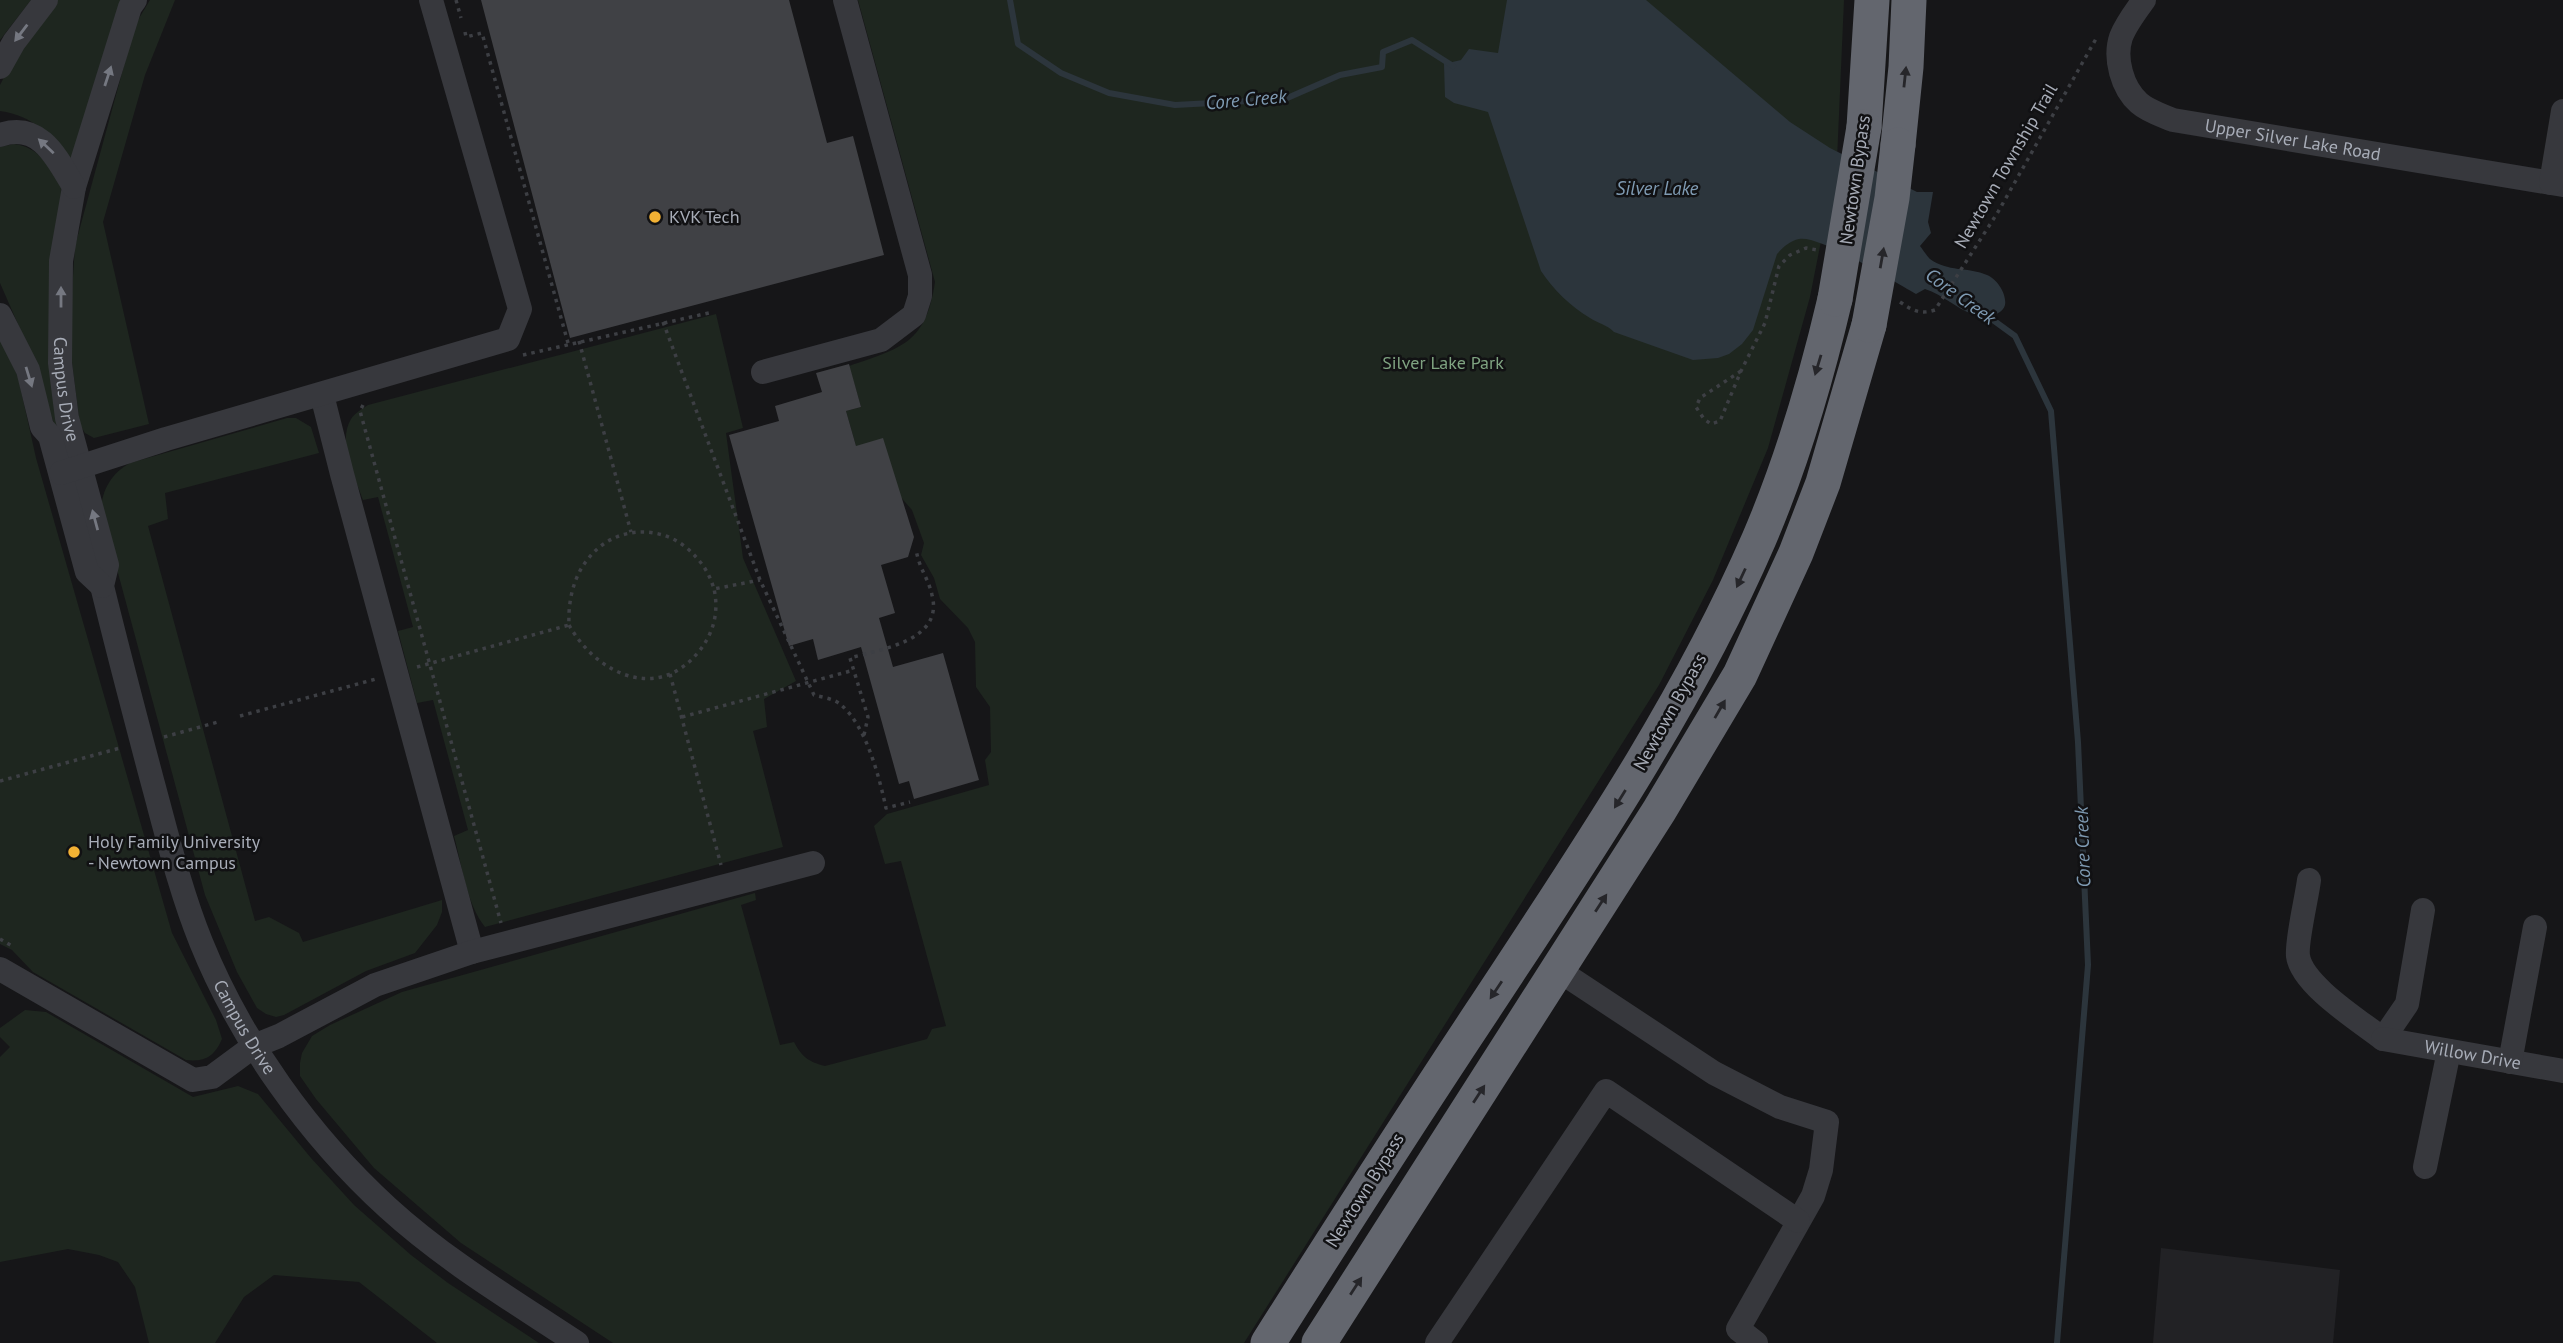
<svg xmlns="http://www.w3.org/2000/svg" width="2563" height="1343" font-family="'PT Sans',sans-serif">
<rect width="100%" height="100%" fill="#161618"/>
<path fill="#222225" d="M 2161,1248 L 2340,1270 L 2333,1343 L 2153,1343 Z"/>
<g fill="#1e261f">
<path d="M 0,0 L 31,0 L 0,40 Z"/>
<path d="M 58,0 L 125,0 L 71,161 C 51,135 34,116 0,111 L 0,85 L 15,56 Z"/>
<path d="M 150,0 L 175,0 L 145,75 L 103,222 L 149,424 L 94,438 L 85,433 L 80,425 L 69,339 L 75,246 L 135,25 Z"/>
<path d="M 858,0 L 1844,0 L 1837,160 L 1810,297 L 1768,448 L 1713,580 L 1659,685 L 1244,1343 L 613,1343 L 461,1243 L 374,1168 L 316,1099 L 300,1076 L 300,1063 L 302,1053 L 312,1036 L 330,1025 L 402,992 L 755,893 L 756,900 L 741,905 L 780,1045 L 794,1042 C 802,1057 809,1062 825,1066 L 927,1039 L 932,1029 L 946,1026 L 901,861 L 885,864 L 874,826 L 887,814 L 989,785 L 985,760 L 991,752 L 990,707 L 976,687 L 975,642 L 968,628 L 940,599 L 934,578 L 921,555 L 924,543 L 912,510 L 856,446 L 846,411 L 861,407 L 849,366 C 902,348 926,343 935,282 Z"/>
<path d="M 14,144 C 38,147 47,164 61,182 L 59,425 L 56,430 L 32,356 L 0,283 L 0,147 Z"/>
<path d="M 716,314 L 743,428 L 726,433 L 743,558 L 796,681 L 764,699 L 767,727 L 753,731 L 783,847 L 485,927 C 466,903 462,865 454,836 L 468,830 L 433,700 L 417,703 L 398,631 L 413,627 L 378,497 L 363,500 C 355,477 337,442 351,419 C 355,413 362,409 368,405 Z"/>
<path d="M 0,336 L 18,377 L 36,458 L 172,933 L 216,1020 L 222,1039 C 214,1057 205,1062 186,1060 L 33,972 L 12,950 L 0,944 Z"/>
<path d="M 287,418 L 296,418 L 311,427 L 319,453 L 165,493 L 168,519 L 148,526 L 255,921 L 269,917 L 299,933 L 303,942 L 442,900 L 442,912 L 437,925 L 415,953 L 366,971 L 284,1015 L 276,1017 L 266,1014 L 257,1008 L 237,972 L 205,895 L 101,510 C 102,489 112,473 130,463 Z"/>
<path d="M 25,1010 L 46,1012 L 193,1097 L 238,1086 L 258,1094 L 311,1158 L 354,1205 L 411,1255 L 448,1283 L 539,1343 L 437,1343 L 359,1282 L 274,1275 L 244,1297 L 215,1343 L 149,1343 L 135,1287 L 118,1262 L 99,1255 L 68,1249 L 0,1262 L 0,1057 L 10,1047 L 0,1037 L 0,1028 Z"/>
</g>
<path fill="#2c353c" d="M 1507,0 L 1646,0 L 1790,122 L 1830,148 L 1917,192 L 1933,192 L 1928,222 L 1931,233 L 1920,246 C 1923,250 1927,256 1930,259 C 1947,272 1969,267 1987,275 C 1997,279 2007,294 2005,305 C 2002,317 1982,318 1972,314 C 1956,308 1943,295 1925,289 L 1916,294 C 1895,282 1818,234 1799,239 C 1790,241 1783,247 1777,254 L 1753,330 L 1742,344 L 1729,354 L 1718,358 L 1693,360 L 1614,332 C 1606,324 1599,324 1590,318 C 1571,307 1553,289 1541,271 L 1488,112 L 1454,103 L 1445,97 L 1444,64 L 1461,60 L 1469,49 L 1498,53 Z"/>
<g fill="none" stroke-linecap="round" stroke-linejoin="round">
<g stroke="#2c353c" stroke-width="6">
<path d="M 1010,0 L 1018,44 L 1061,73 L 1109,93 L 1175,105 L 1285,99 L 1340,75 L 1382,67 L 1383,52 L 1412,40 L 1453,66"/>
<path d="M 1982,312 L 2015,336 L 2051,411 L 2078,742 L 2088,965 L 2057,1343"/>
</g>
</g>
<g fill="#404145">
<path d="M 481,0 L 789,0 L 827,143 L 853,136 L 884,255 L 570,338 Z"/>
<path d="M 849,364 L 861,407 L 846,411 L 856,446 L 883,438 L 914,537 L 908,557 L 881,565 L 895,613 L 879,618 L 893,667 L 943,653 L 979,780 L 914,799 L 909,781 L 899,784 L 861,647 L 818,660 L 813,639 L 789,646 L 729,435 L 779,421 L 775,406 L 822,392 L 816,373 Z"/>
</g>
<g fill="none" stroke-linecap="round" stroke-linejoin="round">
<g stroke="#3d3f44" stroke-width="3.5" stroke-dasharray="3.5 5" stroke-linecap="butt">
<path d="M 456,0 L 461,18"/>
<path d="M 465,32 L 466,37 L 482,33 L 568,343"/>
<path d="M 1900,302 C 1912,310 1920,315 1935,310 L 1998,212 L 2097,37"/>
<path d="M 663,322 L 760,580 L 814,695 C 822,697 834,699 840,704 C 866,725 879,776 886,808 L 910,802"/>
<path d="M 579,341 L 631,532"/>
<path d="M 523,355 L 713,312"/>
<path d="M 1741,371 L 1700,398 L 1696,407 L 1704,419 L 1711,424 L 1720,421 L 1741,371 L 1765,323 L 1779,266 L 1790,255 L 1806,248 L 1817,250"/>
<path d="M 363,405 L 360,411 L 501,923"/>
<path d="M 569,625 C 597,675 659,703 700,650 C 714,632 719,611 714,589"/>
<path d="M 417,667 L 569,625 C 568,602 573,577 588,559 C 612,527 658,523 688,549 C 701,561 709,572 714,589 L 760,580"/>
<path d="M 670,674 L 721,865"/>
<path d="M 240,716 L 376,679"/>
<path d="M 682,717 L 854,670"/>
<path d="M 864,735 L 868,717 L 850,658 C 881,649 944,641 932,595 C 928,577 919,569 916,549"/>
<path d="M 164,737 L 218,722"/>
<path d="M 0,781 L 120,748"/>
<path d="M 0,939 L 12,946"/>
</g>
<g stroke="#37383d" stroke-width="24">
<path id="s1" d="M 135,0 L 130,7 L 74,187 L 61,261 L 60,363 L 67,418 L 107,565 L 102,586 C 118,651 135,716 152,780 C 167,835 180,890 201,942 C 241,1041 309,1136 388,1208 C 445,1260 512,1300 577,1343"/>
<path id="s2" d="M 2144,0 C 2136,11 2126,24 2121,37 C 2114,58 2122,88 2139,103 C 2148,111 2161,115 2173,120 L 2563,185"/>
<path d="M 0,67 L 14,42 L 46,0"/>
<path d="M 0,135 C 40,121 57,158 74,187"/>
<path d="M 2551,183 L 2563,111"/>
<path d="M 0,315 L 28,370 L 42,427 L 50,436 L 87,572 L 102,586"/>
<path d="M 763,372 L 881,340 L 914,315 L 920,296 L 920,275 L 845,0"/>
<path d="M 322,395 L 342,474 L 472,952"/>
<path d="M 61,473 L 166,439 L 508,339 L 520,309 L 431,0"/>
<path d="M 2309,880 C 2307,897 2296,942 2298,956 C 2302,985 2360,1021 2383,1039 L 2407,1004 L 2423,910"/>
<path d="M 0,969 L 193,1080 L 212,1077 L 254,1046 L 279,1036 L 375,985 L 472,952 L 813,863"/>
<path d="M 1558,970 L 1714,1073 L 1780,1107 L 1827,1122 L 1821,1170 L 1813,1196 L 1738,1329 L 1756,1343"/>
<path id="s3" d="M 2383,1039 L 2563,1071"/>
<path d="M 2510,1062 L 2535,927"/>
<path d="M 2425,1167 L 2449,1051"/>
<path d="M 1437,1343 L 1606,1091 L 1798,1221"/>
</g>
<g stroke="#63666e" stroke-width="35">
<path d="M 1864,127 L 1872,0"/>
<path d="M 1898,145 L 1906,67 L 1909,0"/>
<path d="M 1268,1343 C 1339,1231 1410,1120 1483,1010 C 1583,858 1686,707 1759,539 C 1792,462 1816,380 1835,299"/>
<path d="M 1319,1343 L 1659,811 L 1740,675 L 1796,553 L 1823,483 L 1869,325"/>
</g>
<g stroke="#63666e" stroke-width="35">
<path d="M 1835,299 L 1864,127"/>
<path d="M 1869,325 L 1892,198 L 1898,145"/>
</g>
</g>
<defs><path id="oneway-solid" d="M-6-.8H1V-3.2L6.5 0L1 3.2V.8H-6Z" transform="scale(1.75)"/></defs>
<g fill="#757881">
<use href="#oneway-solid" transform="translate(21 33) rotate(127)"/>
<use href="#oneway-solid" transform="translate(108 76) rotate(-72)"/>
<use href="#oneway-solid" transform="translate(46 146) rotate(-137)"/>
<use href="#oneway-solid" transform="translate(61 297) rotate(-90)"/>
<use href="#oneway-solid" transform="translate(29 377) rotate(73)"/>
<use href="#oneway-solid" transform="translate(95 520) rotate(-105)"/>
</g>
<g fill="#26262a">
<use href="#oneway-solid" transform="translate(1905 77) rotate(-84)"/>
<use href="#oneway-solid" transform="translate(1882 258) rotate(-80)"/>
<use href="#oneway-solid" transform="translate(1818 365) rotate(107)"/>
<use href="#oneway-solid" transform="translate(1741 578) rotate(115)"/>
<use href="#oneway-solid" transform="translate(1720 709) rotate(-60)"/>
<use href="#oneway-solid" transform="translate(1620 799) rotate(122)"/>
<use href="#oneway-solid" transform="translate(1601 903) rotate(-57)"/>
<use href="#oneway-solid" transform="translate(1496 990) rotate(124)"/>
<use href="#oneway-solid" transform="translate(1479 1094) rotate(-57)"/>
<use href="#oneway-solid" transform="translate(1356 1286) rotate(-57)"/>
</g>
<g fill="#f2b134" stroke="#111113" stroke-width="2.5">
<circle cx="655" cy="217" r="7"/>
<circle cx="74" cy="852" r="7"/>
</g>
<g text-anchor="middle" stroke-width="5" stroke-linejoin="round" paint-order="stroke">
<g font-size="18" fill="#a8adb8" stroke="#111113">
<text dy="6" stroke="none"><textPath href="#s2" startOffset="275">Upper Silver Lake Road</textPath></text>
<text transform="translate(2006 166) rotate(-60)" y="6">Newtown Township Trail</text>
<text transform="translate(1855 180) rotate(-82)" y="6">Newtown Bypass</text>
<text dy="6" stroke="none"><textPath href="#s1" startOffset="401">Campus Drive</textPath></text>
<text transform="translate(1670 712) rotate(-61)" y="6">Newtown Bypass</text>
<text dy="6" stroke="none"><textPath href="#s1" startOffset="1069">Campus Drive</textPath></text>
<text dy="6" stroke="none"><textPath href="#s3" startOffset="91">Willow Drive</textPath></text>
<text transform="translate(1365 1190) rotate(-58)" y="6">Newtown Bypass</text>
</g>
<g font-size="18" fill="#a8adb8" stroke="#111113" text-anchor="start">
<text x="669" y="223">KVK Tech</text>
<text x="88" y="848">Holy Family University<tspan x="88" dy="21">- Newtown Campus</tspan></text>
</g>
<g font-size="18" fill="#7fa381" stroke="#111113">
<text x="1443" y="369">Silver Lake Park</text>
</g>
<g font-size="19" font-style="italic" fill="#7f9bb3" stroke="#111113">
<text transform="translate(1246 99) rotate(-5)" y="7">Core Creek</text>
<text x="1657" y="195">Silver Lake</text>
<text transform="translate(1961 296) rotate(36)" y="7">Core Creek</text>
<text transform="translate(2082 847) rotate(-92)" y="7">Core Creek</text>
</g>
</g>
</svg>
